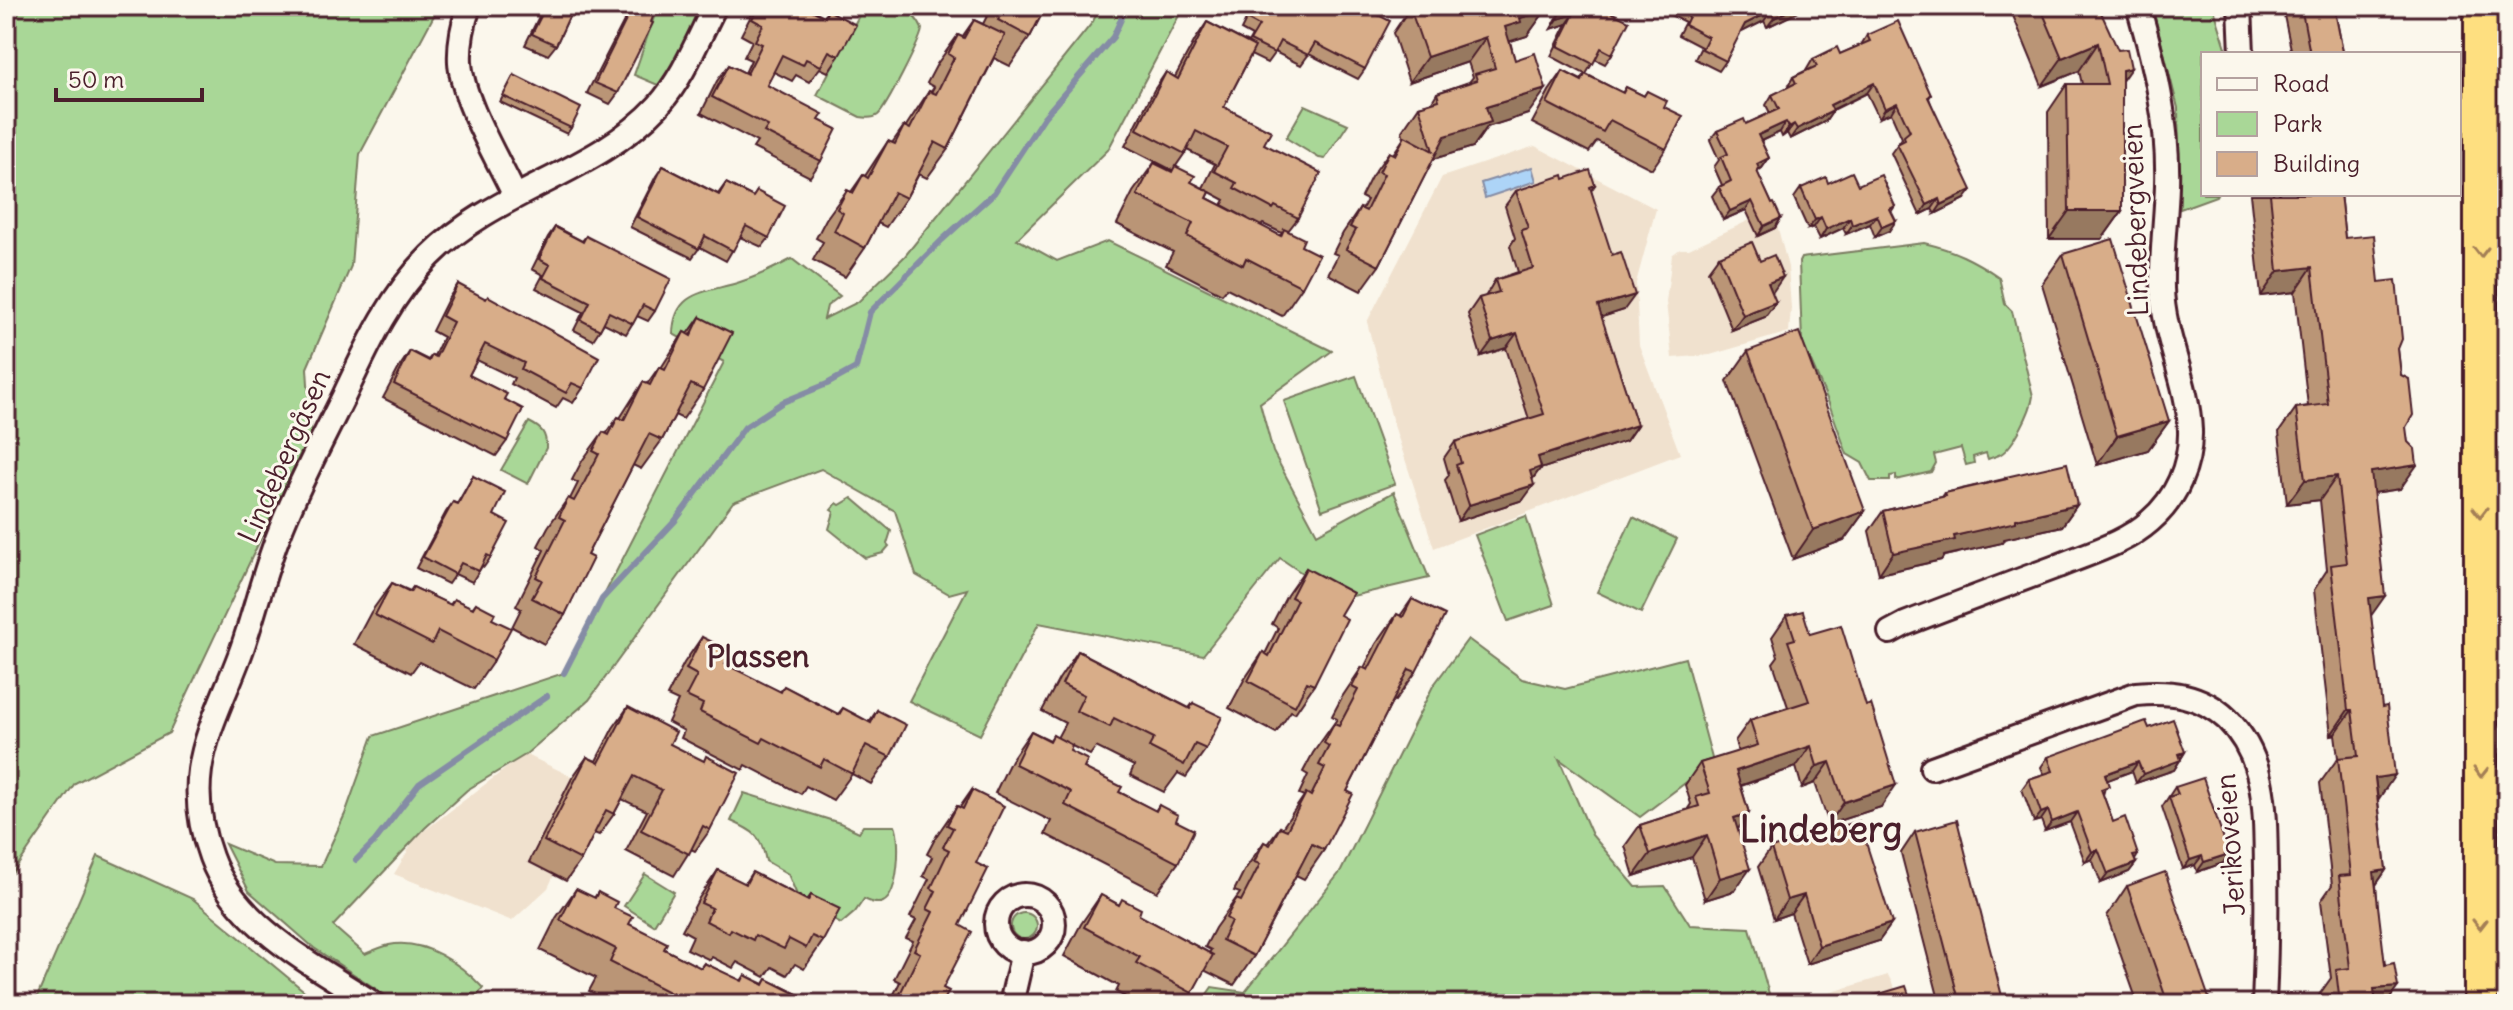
<svg xmlns="http://www.w3.org/2000/svg" width="2513" height="1010" font-family="Delius,sans-serif">
<rect width="100%" height="100%" fill="#fbf7ec"/>
<filter id="ink" filterUnits="userSpaceOnUse"><feTurbulence type="fractalNoise" baseFrequency=".0125" numOctaves="2"/><feDisplacementMap in="SourceGraphic" scale="16" xChannelSelector="R" yChannelSelector="G"/><feConvolveMatrix kernelMatrix="1 2 1 2 8 2 1 2 1" color-interpolation-filters="sRGB"/></filter>
<g filter="url(#ink)">
<g fill="#f0e1ce">
<path d="M 1535,146 L 1656,209 L 1636,283 L 1639,345 L 1680,454 L 1434,548 L 1392,419 L 1367,322 L 1442,177 Z"/>
<path d="M 1773,209 L 1788,267 L 1791,308 L 1789,332 L 1710,355 L 1672,358 L 1666,302 L 1672,255 L 1680,249 L 1689,249 Z"/>
<path d="M 525,754 L 573,777 L 530,863 L 554,875 L 548,888 L 512,921 L 394,874 L 416,837 Z"/>
<path d="M 1888,975 L 1903,1004 L 1803,1004 L 1803,1001 Z"/>
</g>
<g fill="#a9d797" stroke="#7a7b61" stroke-width="2">
<path d="M 6,6 L 439,6 L 360,154 L 351,266 L 307,368 L 311,432 L 169,733 L 75,783 L 6,882 Z"/>
<path d="M 658,6 L 701,6 L 677,57 L 658,85 L 634,75 Z"/>
<path d="M 864,6 C 887,6 912,4 922,29 C 921,40 886,108 878,115 C 873,119 866,118 860,117 L 817,95 Z"/>
<path d="M 1101,6 L 1184,6 L 1108,150 L 1017,239 L 1057,261 L 1108,241 L 1332,351 L 1260,403 L 1273,452 L 1317,534 L 1394,492 L 1429,578 L 1340,599 L 1280,558 L 1203,655 L 1039,623 L 980,735 L 909,701 L 967,589 L 949,594 L 916,575 L 895,511 L 821,469 L 733,502 L 589,700 L 525,755 L 467,790 L 425,828 L 333,926 L 365,954 C 372,951 381,947 389,945 C 424,938 461,964 483,988 L 471,1004 L 399,1004 L 314,948 L 249,891 L 225,844 L 275,865 L 321,866 L 345,814 L 373,736 L 564,673 L 724,362 L 673,334 C 674,290 706,293 740,282 C 758,276 775,268 792,259 L 840,296 L 827,306 L 824,319 L 858,302 L 905,256 L 1092,23 Z"/>
<path d="M 2152,6 L 2213,6 L 2228,54 L 2203,54 L 2203,194 L 2217,194 L 2216,196 L 2180,209 L 2178,108 Z"/>
<path d="M 1305,105 L 1348,124 L 1325,159 L 1319,158 L 1286,138 Z"/>
<path d="M 1924,243 C 1954,250 1974,260 1999,277 L 2005,304 L 2012,311 L 2033,396 C 2031,411 2014,446 2001,454 C 1997,456 1993,457 1988,459 L 1986,453 L 1973,457 L 1974,463 L 1966,465 L 1961,448 L 1934,455 L 1936,463 L 1931,472 L 1896,480 L 1896,475 L 1890,476 L 1890,481 L 1871,481 L 1862,463 L 1847,454 L 1828,401 L 1802,341 L 1799,262 L 1801,258 Z"/>
<path d="M 1356,376 L 1395,484 L 1322,510 L 1284,401 Z"/>
<path d="M 529,422 C 541,428 547,433 546,448 L 528,484 L 501,470 Z"/>
<path d="M 852,498 L 891,531 L 887,544 L 889,546 L 883,553 L 865,558 L 829,529 L 834,512 L 831,510 L 837,503 L 840,505 Z"/>
<path d="M 1526,516 L 1554,605 L 1508,621 L 1475,535 Z"/>
<path d="M 1633,517 L 1677,539 L 1641,613 L 1597,592 Z"/>
<path d="M 1468,639 L 1522,679 L 1565,689 L 1685,658 L 1713,762 L 1640,817 L 1559,759 L 1592,835 L 1636,887 L 1665,886 L 1690,925 L 1750,928 L 1772,1004 L 1200,1004 L 1212,987 L 1245,992 L 1341,871 L 1433,686 Z"/>
<path d="M 744,793 L 840,823 L 859,832 L 863,826 L 895,826 C 901,839 899,895 883,902 C 877,905 870,902 864,899 L 855,912 L 841,924 L 800,902 L 788,874 L 766,861 C 761,835 754,831 731,821 Z"/>
<path d="M 98,856 L 193,899 L 320,1004 L 34,1004 Z"/>
<path d="M 645,874 L 674,892 L 654,925 L 624,906 Z"/>
<circle cx="1024" cy="926" r="13"/>
</g>
<path fill="#add4f7" stroke="#858ca5" stroke-width="2" d="M 1532,167 L 1536,181 L 1485,198 L 1481,183 Z"/>
<g fill="none" stroke-linecap="round" stroke-linejoin="round">
<g stroke="#858ca5" stroke-width="6">
<path d="M 564,673 L 602,599 L 675,521 L 745,427 L 783,402 L 827,384 L 856,368 L 870,312 L 942,240 L 994,193 L 1044,117 L 1113,37 L 1127,6"/>
<path d="M 356,860 L 375,841 L 419,784 L 547,696"/>
</g>
<g stroke="#4a1f2b" stroke-width="28">
<g id="minor">
<path d="M 469,6 C 463,24 459,42 460,62 C 462,101 498,159 515,196"/>
<path d="M 2240,6 L 2242,54"/>
<path d="M 1890,632 L 1905,624 C 1956,604 2007,585 2058,566 C 2089,553 2124,544 2150,521 C 2176,499 2191,465 2190,430 C 2188,381 2163,336 2162,288 C 2161,253 2166,219 2167,185 C 2169,124 2155,64 2138,6"/>
<path d="M 1932,768 L 2136,694 C 2171,691 2200,694 2227,719 C 2268,759 2265,815 2266,869 C 2267,914 2266,959 2264,1004"/>
<circle cx="1025" cy="924" r="29"/>
<path d="M 374,1004 C 316,966 236,927 211,857 C 201,830 196,799 200,770 C 206,728 228,689 242,649 C 255,611 264,572 279,534 C 297,487 322,441 344,396 C 368,345 390,296 430,256 C 495,190 595,174 658,106 C 683,78 698,39 715,6"/>
<path d="M 1011,1004 L 1023,952"/>
</g>
</g>
<g stroke="#4a1f2b" stroke-width="38">
<path id="highway" d="M 2481,1004 L 2481,6"/>
</g>
<use href="#minor" stroke="#fbf7ec" stroke-width="22"/>
<use href="#highway" stroke="#fedf80" stroke-width="32"/>
</g>
<g fill="#ba9576" stroke="#4a1f2b" stroke-width="2" fill-rule="evenodd">
<path d="M 544,6 L 574,6 L 556,45 L 548,55 L 525,45 Z"/>
<path d="M 633,6 L 618,93 L 610,104 L 587,93 L 627,15 Z"/>
<path d="M 756,6 L 804,6 L 824,16 L 828,10 L 839,56 L 828,72 L 820,68 L 809,82 L 796,75 L 792,81 L 774,72 L 767,85 L 819,120 L 821,161 L 810,177 L 753,148 L 757,142 L 701,113 L 717,81 L 729,65 L 745,73 L 751,60 L 744,57 L 752,41 L 741,35 Z"/>
<path d="M 992,6 L 1046,6 L 1030,37 L 1010,66 L 994,58 L 948,149 L 927,178 L 919,174 L 906,198 L 886,227 L 878,223 L 865,248 L 845,277 L 813,260 L 823,242 L 816,238 L 826,219 L 847,190 L 851,192 L 863,175 L 865,176 L 888,141 L 892,143 L 904,126 L 906,126 L 929,91 L 931,92 L 934,87 L 927,83 L 937,64 L 958,35 L 962,37 L 974,20 L 983,24 Z"/>
<path d="M 1253,6 L 1361,6 L 1365,69 L 1358,79 L 1309,54 L 1301,65 L 1275,52 L 1267,63 L 1251,55 L 1224,107 L 1264,144 L 1298,218 L 1288,231 L 1301,246 L 1302,287 L 1282,316 L 1227,288 L 1222,294 L 1166,265 L 1173,252 L 1117,224 L 1133,192 L 1154,163 L 1171,172 L 1172,170 L 1125,146 L 1154,90 L 1166,72 L 1175,77 L 1195,40 L 1207,22 L 1248,43 L 1252,36 L 1241,30 ZM 1187,150 L 1215,164 L 1203,188 L 1191,182 L 1176,166 ZM 1210,192 L 1225,200 L 1222,205 L 1248,219 L 1207,198 ZM 1263,224 L 1282,233 L 1280,236 L 1261,226 Z"/>
<path d="M 1563,6 L 1598,6 L 1612,54 L 1605,64 L 1595,59 L 1586,74 L 1622,93 L 1626,87 L 1644,96 L 1647,91 L 1664,107 L 1666,149 L 1652,169 L 1597,141 L 1589,152 L 1532,123 L 1549,91 L 1563,71 L 1581,80 L 1585,74 L 1551,56 L 1567,24 L 1551,29 Z"/>
<path d="M 1664,6 L 1802,6 L 1798,12 L 1767,27 L 1764,21 L 1740,32 L 1726,61 L 1719,71 L 1695,59 L 1701,47 L 1678,35 L 1685,22 L 1662,11 Z"/>
<path d="M 2009,6 L 2098,6 L 2122,81 L 2122,211 L 2102,239 L 2049,239 L 2048,112 L 2067,84 L 2082,84 L 2079,71 L 2042,86 Z"/>
<path d="M 2282,6 L 2334,6 L 2343,52 L 2341,54 L 2292,54 Z"/>
<path d="M 1410,8 L 1545,11 L 1527,36 L 1510,41 L 1528,114 L 1487,127 L 1473,147 L 1433,159 L 1379,266 L 1361,291 L 1328,274 L 1338,255 L 1333,253 L 1343,233 L 1360,208 L 1362,209 L 1367,200 L 1361,197 L 1371,177 L 1389,152 L 1393,154 L 1404,138 L 1402,131 L 1419,106 L 1431,103 L 1437,93 L 1469,82 L 1473,77 L 1468,62 L 1409,82 L 1393,33 Z"/>
<path d="M 1867,35 L 1931,95 L 1929,98 L 1965,199 L 1935,214 L 1932,209 L 1920,215 L 1891,153 L 1902,138 L 1891,113 L 1879,118 L 1867,93 L 1833,110 L 1826,121 L 1790,139 L 1787,133 L 1782,137 L 1780,132 L 1761,141 L 1769,158 L 1762,168 L 1757,172 L 1772,204 L 1781,218 L 1775,228 L 1758,236 L 1746,210 L 1723,220 L 1712,196 L 1719,187 L 1722,185 L 1714,167 L 1719,160 L 1710,140 L 1717,131 L 1746,124 L 1770,113 L 1766,105 L 1772,95 L 1787,88 L 1793,77 L 1807,70 L 1807,69 L 1813,59 L 1840,54 L 1861,45 Z"/>
<path d="M 514,75 L 571,128 L 567,134 L 500,102 Z"/>
<path d="M 663,166 L 718,194 L 726,183 L 753,197 L 757,191 L 769,238 L 762,247 L 740,237 L 726,261 L 700,247 L 692,258 L 630,227 L 656,176 Z"/>
<path d="M 1564,179 L 1595,185 L 1591,191 L 1624,310 L 1601,317 L 1637,425 L 1626,441 L 1540,469 L 1532,480 L 1523,500 L 1458,521 L 1445,480 L 1449,475 L 1444,458 L 1455,442 L 1529,419 L 1506,348 L 1481,356 L 1468,314 L 1479,298 L 1485,297 L 1495,280 L 1518,272 L 1510,246 L 1515,238 L 1505,206 L 1516,191 Z"/>
<path d="M 1828,183 L 1858,185 L 1895,206 L 1891,212 L 1889,231 L 1875,237 L 1870,224 L 1846,234 L 1843,228 L 1820,239 L 1814,227 L 1808,229 L 1794,198 L 1801,188 Z"/>
<path d="M 2250,194 L 2340,194 L 2345,238 L 2379,282 L 2398,349 L 2406,427 L 2400,489 L 2373,493 L 2371,616 L 2378,800 L 2386,870 L 2376,885 L 2386,1004 L 2320,1004 L 2319,995 L 2331,978 L 2321,901 L 2332,885 L 2320,783 L 2338,758 L 2335,734 L 2331,735 L 2314,590 L 2327,570 L 2320,500 L 2287,504 L 2279,432 L 2296,408 L 2308,406 L 2295,292 L 2261,296 Z"/>
<path d="M 555,227 L 582,241 L 586,236 L 655,311 L 648,321 L 637,316 L 626,334 L 604,323 L 593,340 L 574,330 L 583,312 L 536,288 L 543,275 L 532,269 L 548,237 Z"/>
<path d="M 2063,254 L 2169,421 L 2148,450 L 2097,465 L 2042,284 Z"/>
<path d="M 1719,256 L 1772,293 L 1765,317 L 1732,330 L 1708,271 Z"/>
<path d="M 458,284 L 583,388 L 573,403 L 563,398 L 556,408 L 511,384 L 514,378 L 477,360 L 469,375 L 504,399 L 507,441 L 496,456 L 383,398 L 400,366 L 410,351 L 428,360 L 432,355 L 434,356 L 443,337 L 432,331 L 448,299 Z"/>
<path d="M 700,317 L 703,390 L 683,419 L 675,415 L 662,440 L 641,469 L 633,465 L 587,555 L 565,615 L 544,644 L 512,627 L 521,609 L 516,606 L 544,550 L 538,546 L 548,527 L 568,498 L 570,499 L 578,483 L 572,480 L 582,461 L 603,432 L 606,434 L 618,417 L 620,418 L 643,382 L 647,384 L 659,367 L 661,368 L 684,332 L 688,334 Z"/>
<path d="M 1748,351 L 1865,511 L 1844,540 L 1793,559 L 1727,381 Z"/>
<path d="M 473,476 L 494,515 L 491,557 L 484,567 L 482,566 L 472,582 L 455,574 L 448,584 L 416,568 L 446,512 L 453,502 L 457,504 Z"/>
<path d="M 2006,477 L 2077,505 L 2062,526 L 2004,539 L 2002,543 L 1944,556 L 1941,560 L 1879,574 L 1869,531 L 1883,511 L 1942,497 L 1945,493 L 2004,479 Z"/>
<path d="M 1306,568 L 1340,615 L 1314,685 L 1295,713 L 1291,711 L 1276,733 L 1229,708 L 1244,680 L 1263,652 L 1265,654 L 1278,628 L 1272,624 L 1287,595 Z"/>
<path d="M 392,583 L 410,591 L 413,587 L 450,605 L 454,599 L 472,608 L 476,603 L 492,619 L 494,660 L 474,689 L 419,662 L 411,673 L 354,644 L 371,612 Z"/>
<path d="M 1412,599 L 1416,672 L 1395,701 L 1393,700 L 1347,791 L 1324,850 L 1304,879 L 1296,875 L 1254,956 L 1234,985 L 1204,970 L 1192,993 L 1184,1004 L 1139,1004 L 1116,992 L 1119,986 L 1064,956 L 1081,924 L 1101,895 L 1209,953 L 1211,950 L 1205,947 L 1215,928 L 1240,893 L 1234,891 L 1244,871 L 1264,842 L 1267,844 L 1280,827 L 1282,828 L 1304,796 L 1299,794 L 1308,775 L 1303,772 L 1313,753 L 1337,719 L 1332,716 L 1342,697 L 1362,667 L 1364,668 L 1376,644 L 1397,614 L 1400,616 Z"/>
<path d="M 1787,615 L 1810,634 L 1881,807 L 1829,824 L 1815,783 L 1802,788 L 1796,767 L 1741,786 L 1749,813 L 1737,830 L 1734,891 L 1705,900 L 1692,857 L 1634,876 L 1625,846 L 1640,825 L 1687,810 L 1691,804 L 1685,785 L 1700,763 L 1738,752 L 1735,741 L 1750,720 L 1788,707 L 1773,663 L 1778,656 L 1772,637 Z"/>
<path d="M 702,637 L 725,664 L 780,692 L 784,686 L 838,714 L 843,708 L 869,722 L 877,710 L 890,757 L 871,784 L 852,774 L 833,800 L 806,786 L 801,794 L 746,765 L 743,770 L 681,738 L 684,731 L 668,722 L 678,701 L 667,696 L 684,663 Z"/>
<path d="M 1078,651 L 1189,708 L 1193,703 L 1206,749 L 1186,777 L 1178,773 L 1164,792 L 1130,775 L 1134,766 L 1096,747 L 1090,755 L 1072,746 L 1070,751 L 1084,768 L 1119,792 L 1155,811 L 1159,805 L 1176,821 L 1178,863 L 1157,892 L 1045,834 L 1051,821 L 995,793 L 1011,760 L 1031,731 L 1050,740 L 1053,735 L 1057,738 L 1065,723 L 1042,711 L 1059,679 Z"/>
<path d="M 628,707 L 670,744 L 710,830 L 695,851 L 691,849 L 674,876 L 626,851 L 647,811 L 622,799 L 614,814 L 599,835 L 594,833 L 581,860 L 566,881 L 529,862 L 572,778 L 587,757 L 596,761 L 613,728 Z"/>
<path d="M 2149,728 L 2185,752 L 2174,770 L 2136,783 L 2132,771 L 2107,780 L 2103,795 L 2113,822 L 2138,855 L 2135,860 L 2136,863 L 2129,872 L 2101,883 L 2092,859 L 2085,862 L 2070,822 L 2045,831 L 2041,820 L 2034,822 L 2022,789 L 2029,779 L 2044,774 L 2041,767 L 2048,757 Z"/>
<path d="M 2175,787 L 2223,863 L 2197,872 L 2195,865 L 2183,869 L 2162,807 Z"/>
<path d="M 972,790 L 976,863 L 943,988 L 942,1004 L 889,1004 L 900,982 L 894,979 L 913,941 L 906,938 L 916,920 L 910,917 L 929,879 L 923,876 L 932,857 L 927,854 L 937,835 L 957,806 L 960,807 Z"/>
<path d="M 1915,832 L 2004,1004 L 1940,1004 L 1901,853 Z"/>
<path d="M 1771,848 L 1892,923 L 1879,941 L 1807,964 L 1791,913 L 1774,919 L 1758,867 Z"/>
<path d="M 718,870 L 744,884 L 752,872 L 807,900 L 811,895 L 823,941 L 804,969 L 795,964 L 787,975 L 772,967 L 765,977 L 737,962 L 733,968 L 712,957 L 710,960 L 687,949 L 693,936 L 682,930 L 699,898 Z"/>
<path d="M 2127,886 L 2211,1004 L 2138,1004 L 2107,916 Z"/>
<path d="M 576,889 L 594,898 L 598,892 L 629,924 L 664,949 L 700,968 L 704,963 L 741,981 L 745,975 L 764,984 L 767,979 L 817,1004 L 615,1004 L 589,991 L 596,978 L 540,950 L 556,918 Z"/>
</g>
<g fill="#977960" stroke="#4a1f2b" stroke-width="2">
<path d="M 1797,6 L 1802,6 L 1798,12 L 1767,27 L 1774,18 Z"/>
<path d="M 1545,11 L 1527,36 L 1508,42 L 1505,27 L 1520,18 Z"/>
<path d="M 1771,11 L 1764,21 L 1738,34 L 1745,24 Z"/>
<path d="M 1574,14 L 1567,24 L 1551,29 L 1558,19 Z"/>
<path d="M 1486,37 L 1468,62 L 1409,82 L 1427,57 Z"/>
<path d="M 2098,43 L 2079,71 L 2042,86 L 2062,58 Z"/>
<path d="M 2131,68 L 2112,95 L 2122,70 Z"/>
<path d="M 1874,83 L 1867,93 L 1823,114 L 1830,105 Z"/>
<path d="M 1546,89 L 1528,114 L 1487,127 L 1473,147 L 1427,161 L 1445,136 L 1486,107 Z"/>
<path d="M 1897,103 L 1891,113 L 1879,118 L 1885,109 Z"/>
<path d="M 1833,111 L 1826,121 L 1790,139 L 1797,129 Z"/>
<path d="M 1786,122 L 1780,132 L 1752,145 L 1758,135 Z"/>
<path d="M 1794,124 L 1787,133 L 1782,137 L 1789,127 Z"/>
<path d="M 1769,158 L 1762,168 L 1759,169 L 1753,179 L 1757,164 Z"/>
<path d="M 1972,190 L 1965,199 L 1935,214 L 1941,205 Z"/>
<path d="M 1939,199 L 1932,209 L 1920,215 L 1927,205 Z"/>
<path d="M 1752,201 L 1746,210 L 1723,220 L 1730,211 Z"/>
<path d="M 2069,211 L 2122,211 L 2102,239 L 2049,239 Z"/>
<path d="M 1877,215 L 1870,224 L 1846,234 L 1852,225 Z"/>
<path d="M 1821,217 L 1814,227 L 1808,229 L 1815,220 Z"/>
<path d="M 1781,218 L 1775,228 L 1758,236 L 1764,226 Z"/>
<path d="M 1850,218 L 1843,228 L 1820,239 L 1826,229 Z"/>
<path d="M 1896,221 L 1889,231 L 1875,237 L 1882,227 Z"/>
<path d="M 2312,267 L 2295,292 L 2261,296 L 2278,271 Z"/>
<path d="M 1783,277 L 1772,293 L 1768,283 Z"/>
<path d="M 1635,295 L 1624,310 L 1587,322 L 1598,306 Z"/>
<path d="M 1776,302 L 1765,317 L 1732,330 L 1743,315 Z"/>
<path d="M 1517,333 L 1506,348 L 1481,356 L 1492,341 Z"/>
<path d="M 2169,421 L 2148,450 L 2097,465 L 2117,436 Z"/>
<path d="M 1637,425 L 1626,441 L 1540,469 L 1530,482 L 1519,486 L 1538,457 Z"/>
<path d="M 2417,465 L 2400,489 L 2353,496 L 2371,472 Z"/>
<path d="M 2337,476 L 2320,500 L 2287,504 L 2305,480 Z"/>
<path d="M 1534,485 L 1523,500 L 1458,521 L 1469,505 Z"/>
<path d="M 2077,505 L 2062,526 L 2004,539 L 2002,543 L 1944,556 L 1941,560 L 1879,574 L 1893,553 L 2016,519 Z"/>
<path d="M 1865,511 L 1844,540 L 1793,559 L 1813,530 Z"/>
<path d="M 2385,596 L 2368,620 L 2369,598 Z"/>
<path d="M 2348,710 L 2352,710 L 2335,734 L 2331,735 Z"/>
<path d="M 1811,746 L 1796,767 L 1721,792 L 1736,771 Z"/>
<path d="M 2185,752 L 2174,770 L 2136,783 L 2143,774 Z"/>
<path d="M 1830,762 L 1815,783 L 1802,788 L 1817,766 Z"/>
<path d="M 2138,762 L 2132,771 L 2098,784 L 2105,774 Z"/>
<path d="M 2395,775 L 2378,800 L 2375,778 Z"/>
<path d="M 1896,785 L 1881,807 L 1829,824 L 1844,802 Z"/>
<path d="M 2048,810 L 2041,820 L 2034,822 L 2041,813 Z"/>
<path d="M 2077,812 L 2070,822 L 2045,831 L 2052,822 Z"/>
<path d="M 1749,813 L 1734,835 L 1734,818 Z"/>
<path d="M 1707,835 L 1692,857 L 1634,876 L 1650,854 Z"/>
<path d="M 2098,849 L 2092,859 L 2085,862 L 2092,852 Z"/>
<path d="M 2229,854 L 2223,863 L 2197,872 L 2204,862 Z"/>
<path d="M 2202,856 L 2195,865 L 2183,869 L 2190,860 Z"/>
<path d="M 2136,863 L 2129,872 L 2101,883 L 2108,874 Z"/>
<path d="M 1750,869 L 1734,891 L 1705,900 L 1720,878 Z"/>
<path d="M 2386,870 L 2369,895 L 2374,872 Z"/>
<path d="M 1804,895 L 1791,913 L 1774,919 L 1787,900 Z"/>
<path d="M 1892,923 L 1879,941 L 1807,964 L 1819,946 Z"/>
<path d="M 2398,987 L 2386,1004 L 2364,1004 L 2374,989 Z"/>
</g>
<g fill="#d8ad89" stroke="#4a1f2b" stroke-width="2">
<path d="M 546,6 L 574,6 L 556,45 L 532,34 Z"/>
<path d="M 633,6 L 638,6 L 654,14 L 651,22 L 653,23 L 618,93 L 595,83 Z"/>
<path d="M 759,6 L 804,6 L 825,17 L 828,10 L 856,25 L 839,56 L 829,51 L 821,66 L 806,59 L 803,65 L 782,55 L 767,85 L 823,114 L 819,120 L 837,129 L 821,161 L 764,132 L 768,126 L 712,97 L 729,65 L 747,74 L 762,44 L 755,41 L 763,25 L 752,19 Z"/>
<path d="M 1005,6 L 1046,6 L 1030,37 L 998,20 Z"/>
<path d="M 1255,6 L 1361,6 L 1390,21 L 1365,69 L 1315,43 L 1308,55 L 1280,41 L 1274,53 L 1250,41 L 1259,26 L 1248,20 Z"/>
<path d="M 1416,6 L 1543,6 L 1545,11 L 1520,18 L 1521,22 L 1505,27 L 1515,60 L 1535,53 L 1546,89 L 1486,107 L 1491,122 L 1445,136 L 1379,266 L 1346,249 L 1356,230 L 1350,227 L 1360,208 L 1366,211 L 1384,174 L 1379,172 L 1389,152 L 1395,155 L 1405,136 L 1433,151 L 1419,106 L 1439,100 L 1437,93 L 1477,80 L 1475,74 L 1495,68 L 1486,37 L 1427,57 L 1410,8 Z"/>
<path d="M 1565,6 L 1598,6 L 1629,21 L 1612,54 L 1601,48 L 1593,64 L 1558,46 L 1574,14 L 1558,19 Z"/>
<path d="M 1679,6 L 1752,6 L 1754,7 L 1754,6 L 1797,6 L 1774,18 L 1771,11 L 1745,24 L 1726,61 L 1702,49 L 1708,37 L 1685,25 L 1691,12 Z"/>
<path d="M 2040,6 L 2098,6 L 2118,50 L 2127,49 L 2131,68 L 2122,70 L 2122,211 L 2069,211 L 2067,84 L 2107,84 L 2098,43 L 2062,58 Z"/>
<path d="M 2301,6 L 2334,6 L 2343,52 L 2331,54 L 2310,54 Z"/>
<path d="M 974,20 L 1005,35 L 948,149 L 935,142 L 906,198 L 894,192 L 865,248 L 834,231 L 843,213 L 837,209 L 847,190 L 853,193 L 863,175 L 868,178 L 888,141 L 895,144 L 904,126 L 910,129 L 929,91 L 936,94 L 954,58 L 948,54 L 958,35 L 964,38 Z"/>
<path d="M 1898,21 L 1931,95 L 1928,97 L 1972,190 L 1941,205 L 1939,199 L 1927,205 L 1897,144 L 1905,140 L 1904,136 L 1910,131 L 1897,103 L 1885,109 L 1874,83 L 1830,105 L 1833,111 L 1797,129 L 1794,124 L 1789,127 L 1786,122 L 1758,135 L 1769,158 L 1757,164 L 1759,169 L 1757,171 L 1772,204 L 1774,203 L 1781,218 L 1764,226 L 1752,201 L 1730,211 L 1719,187 L 1731,181 L 1721,157 L 1728,154 L 1717,131 L 1744,119 L 1746,124 L 1779,109 L 1772,95 L 1796,83 L 1793,77 L 1817,66 L 1813,59 L 1837,47 L 1840,54 L 1870,41 L 1867,35 Z"/>
<path d="M 1207,22 L 1255,47 L 1224,107 L 1271,131 L 1264,144 L 1321,173 L 1298,218 L 1275,206 L 1273,209 L 1234,188 L 1237,183 L 1214,171 L 1227,147 L 1196,131 L 1185,154 L 1137,129 L 1166,72 L 1178,79 Z"/>
<path d="M 1563,71 L 1582,81 L 1585,74 L 1623,93 L 1626,87 L 1644,96 L 1647,91 L 1667,101 L 1664,107 L 1683,116 L 1666,149 L 1610,120 L 1603,132 L 1547,103 Z"/>
<path d="M 514,75 L 581,108 L 571,128 L 503,96 Z"/>
<path d="M 1154,163 L 1172,172 L 1175,166 L 1195,176 L 1191,182 L 1210,192 L 1207,198 L 1281,236 L 1284,229 L 1304,239 L 1301,246 L 1319,255 L 1302,287 L 1246,258 L 1243,265 L 1187,236 L 1193,223 L 1137,195 Z"/>
<path d="M 663,166 L 719,195 L 726,183 L 753,197 L 757,191 L 785,206 L 769,238 L 746,226 L 733,251 L 705,236 L 699,249 L 637,217 Z"/>
<path d="M 1590,170 L 1595,185 L 1590,187 L 1612,255 L 1621,252 L 1635,295 L 1598,306 L 1637,425 L 1538,457 L 1541,467 L 1530,471 L 1534,485 L 1469,505 L 1456,465 L 1461,463 L 1455,442 L 1544,414 L 1517,333 L 1492,341 L 1479,298 L 1499,292 L 1495,280 L 1533,268 L 1521,230 L 1528,228 L 1516,191 L 1563,175 L 1564,179 Z"/>
<path d="M 1852,172 L 1858,185 L 1881,175 L 1895,206 L 1890,209 L 1896,221 L 1882,227 L 1877,215 L 1852,225 L 1850,218 L 1826,229 L 1821,217 L 1815,220 L 1801,188 L 1826,177 L 1828,183 Z"/>
<path d="M 2270,194 L 2340,194 L 2345,238 L 2374,235 L 2379,282 L 2396,280 L 2402,339 L 2398,349 L 2401,375 L 2409,379 L 2413,415 L 2406,427 L 2408,442 L 2415,449 L 2417,465 L 2371,472 L 2385,596 L 2369,598 L 2382,707 L 2387,706 L 2395,775 L 2375,778 L 2386,870 L 2374,872 L 2385,965 L 2394,963 L 2398,987 L 2374,989 L 2376,1004 L 2340,1004 L 2336,970 L 2350,968 L 2339,876 L 2351,875 L 2338,758 L 2358,756 L 2352,710 L 2348,710 L 2331,565 L 2347,563 L 2337,476 L 2305,480 L 2296,408 L 2328,404 L 2312,267 L 2278,271 Z"/>
<path d="M 555,227 L 583,242 L 586,236 L 671,279 L 655,311 L 643,305 L 633,324 L 609,312 L 600,330 L 581,320 L 590,302 L 543,278 L 550,265 L 539,259 Z"/>
<path d="M 2113,239 L 2169,421 L 2117,436 L 2063,254 Z"/>
<path d="M 1752,242 L 1760,261 L 1774,255 L 1783,277 L 1768,283 L 1776,302 L 1743,315 L 1719,256 Z"/>
<path d="M 458,284 L 486,299 L 488,296 L 599,357 L 583,388 L 572,383 L 566,393 L 521,369 L 524,363 L 485,344 L 469,375 L 507,394 L 504,399 L 523,409 L 507,441 L 394,384 L 410,351 L 429,361 L 432,355 L 436,357 L 453,322 L 442,316 Z"/>
<path d="M 700,317 L 732,333 L 703,390 L 691,384 L 662,440 L 649,434 L 587,555 L 593,558 L 565,615 L 532,598 L 542,580 L 536,577 L 565,520 L 559,517 L 568,498 L 574,501 L 584,483 L 599,454 L 593,451 L 603,432 L 609,435 L 618,417 L 624,420 L 643,382 L 650,385 L 659,367 L 665,370 L 684,332 L 691,336 Z"/>
<path d="M 1799,332 L 1865,511 L 1813,530 L 1748,351 Z"/>
<path d="M 2067,463 L 2077,505 L 2016,519 L 2016,522 L 1954,536 L 1955,540 L 1893,553 L 1883,511 L 1946,496 L 1945,493 L 2007,479 L 2006,477 Z"/>
<path d="M 473,476 L 505,492 L 494,515 L 509,523 L 491,557 L 487,555 L 479,571 L 461,563 L 455,574 L 423,557 L 453,502 L 458,504 Z"/>
<path d="M 1306,568 L 1353,593 L 1340,615 L 1347,619 L 1314,685 L 1307,682 L 1295,706 L 1248,681 L 1263,652 L 1269,656 L 1297,600 L 1291,597 Z"/>
<path d="M 392,583 L 410,592 L 413,587 L 451,605 L 454,599 L 473,608 L 476,603 L 495,613 L 492,619 L 511,628 L 494,660 L 438,631 L 432,644 L 375,615 Z"/>
<path d="M 1412,599 L 1445,615 L 1416,672 L 1409,669 L 1347,791 L 1353,794 L 1324,850 L 1312,844 L 1254,956 L 1222,940 L 1231,921 L 1226,918 L 1236,899 L 1241,901 L 1260,864 L 1254,862 L 1264,842 L 1270,845 L 1280,827 L 1287,830 L 1306,793 L 1311,796 L 1325,768 L 1319,765 L 1329,746 L 1324,743 L 1334,724 L 1339,726 L 1358,690 L 1352,687 L 1362,667 L 1368,670 L 1397,614 L 1403,617 Z"/>
<path d="M 1803,611 L 1810,634 L 1841,625 L 1866,706 L 1871,704 L 1896,785 L 1844,802 L 1830,762 L 1817,766 L 1811,746 L 1736,771 L 1749,813 L 1734,818 L 1750,869 L 1720,878 L 1707,835 L 1650,854 L 1640,825 L 1699,806 L 1696,797 L 1710,793 L 1700,763 L 1758,745 L 1750,720 L 1809,701 L 1788,641 L 1795,639 L 1787,615 Z"/>
<path d="M 702,637 L 731,651 L 725,664 L 781,692 L 784,686 L 839,715 L 843,708 L 871,723 L 877,710 L 906,725 L 890,757 L 866,745 L 852,774 L 824,759 L 820,767 L 764,738 L 761,743 L 700,712 L 703,704 L 686,696 L 697,675 L 686,669 Z"/>
<path d="M 1078,651 L 1190,709 L 1193,703 L 1222,717 L 1206,749 L 1195,744 L 1184,765 L 1149,747 L 1154,738 L 1114,718 L 1110,727 L 1076,711 L 1084,695 L 1062,684 Z"/>
<path d="M 628,707 L 676,732 L 670,744 L 704,761 L 706,756 L 739,773 L 710,830 L 703,826 L 689,854 L 641,830 L 662,790 L 634,776 L 614,814 L 606,810 L 581,860 L 544,841 L 587,757 L 599,763 Z"/>
<path d="M 2173,719 L 2185,752 L 2179,754 L 2181,760 L 2143,774 L 2138,762 L 2105,774 L 2109,786 L 2101,789 L 2113,822 L 2125,817 L 2138,855 L 2133,856 L 2136,863 L 2108,874 L 2098,849 L 2092,852 L 2077,812 L 2052,822 L 2048,810 L 2041,813 L 2029,779 L 2053,771 L 2048,757 L 2146,721 L 2149,728 Z"/>
<path d="M 1031,731 L 1050,741 L 1053,735 L 1072,745 L 1070,751 L 1088,760 L 1084,768 L 1122,787 L 1119,792 L 1156,811 L 1159,805 L 1178,815 L 1176,821 L 1194,830 L 1178,863 L 1065,805 L 1071,792 L 1015,764 Z"/>
<path d="M 2203,778 L 2229,854 L 2204,862 L 2202,856 L 2190,860 L 2169,797 L 2178,794 L 2175,787 Z"/>
<path d="M 972,790 L 1004,806 L 976,863 L 988,869 L 960,925 L 972,932 L 943,988 L 949,991 L 942,1004 L 895,1004 L 920,953 L 914,950 L 933,912 L 927,909 L 936,891 L 931,888 L 949,850 L 943,847 L 953,828 L 947,825 L 957,806 L 963,809 Z"/>
<path d="M 1957,820 L 2004,1004 L 1960,1004 L 1915,832 Z"/>
<path d="M 1859,821 L 1892,923 L 1819,946 L 1804,895 L 1787,900 L 1771,848 Z"/>
<path d="M 718,870 L 746,884 L 752,872 L 808,901 L 811,895 L 840,909 L 823,941 L 812,936 L 806,948 L 789,939 L 784,949 L 755,935 L 753,940 L 731,929 L 729,933 L 706,921 L 712,908 L 701,903 Z"/>
<path d="M 2165,872 L 2211,1004 L 2168,1004 L 2127,886 Z"/>
<path d="M 576,889 L 595,898 L 598,892 L 617,902 L 614,908 L 633,917 L 629,924 L 667,943 L 664,949 L 701,968 L 704,963 L 742,981 L 745,975 L 764,985 L 767,979 L 817,1004 L 692,1004 L 610,962 L 616,949 L 560,920 Z"/>
<path d="M 1101,895 L 1119,905 L 1122,899 L 1141,909 L 1139,915 L 1213,955 L 1192,993 L 1136,963 L 1140,957 L 1084,927 Z"/>
<path d="M 1906,986 L 1912,1004 L 1860,1004 L 1859,1000 Z"/>
</g>
<defs><path id="oneway-chevron" d="M-2-3.5L2.5 0L-2 3.5" fill="none" stroke-width="1.6" stroke-linecap="round" stroke-linejoin="round" transform="scale(2)"/></defs>
<g stroke="#a47f56">
<use href="#oneway-chevron" transform="translate(2481 252) rotate(90)"/>
<use href="#oneway-chevron" transform="translate(2480 512) rotate(90)"/>
<use href="#oneway-chevron" transform="translate(2481 772) rotate(91)"/>
<use href="#oneway-chevron" transform="translate(2480 924) rotate(90)"/>
</g>
</g>
<g text-anchor="middle" stroke-width="6" stroke-linejoin="round" paint-order="stroke">
<g font-size="28" fill="#4a1f2b" stroke="#fbf7ec">
<text transform="translate(2135 220) rotate(-92)" y="10">Lindebergveien</text>
<text transform="translate(284 456) rotate(-66)" y="10">Lindebergåsen</text>
<text transform="translate(2230 845) rotate(-94)" y="10">Jerikoveien</text>
</g>
<g font-size="30" font-weight="bold" fill="#4a1f2b" stroke="#fbf7ec">
<text x="758" y="667">Plassen</text>
</g>
<g font-size="36" font-weight="bold" fill="#4a1f2b" stroke="#fbf7ec">
<text x="1821" y="842">Lindeberg</text>
</g>
</g>
<rect width="2513" height="1010" fill="none" stroke="#fbf7ec" stroke-width="32"/>
<rect x="16" y="16" width="2481" height="978" fill="none" stroke="#4a1f2b" stroke-width="3" filter="url(#ink)"/>
<rect x="2201" y="52" width="260" height="144" fill="#fbf7ec" stroke="#b4a19f" stroke-width="2"/>
<rect x="2217" y="78" width="40" height="12" fill="#fbf7ec" stroke="#b4a19f" stroke-width="2"/>
<text x="2273" y="92" font-size="24" fill="#4a1f2b">Road</text>
<rect x="2217" y="112" width="40" height="24" fill="#a9d797" stroke="#b4a19f" stroke-width="2"/>
<text x="2273" y="132" font-size="24" fill="#4a1f2b">Park</text>
<rect x="2217" y="152" width="40" height="24" fill="#d8ad89" stroke="#b4a19f" stroke-width="2"/>
<text x="2273" y="172" font-size="24" fill="#4a1f2b">Building</text>
<path d="M56 88v12h146v-12" fill="none" stroke="#4a1f2b" stroke-width="4"/>
<text x="68" y="88" font-size="24" fill="#4a1f2b" stroke="#fbf7ec" stroke-width="6" paint-order="stroke">50 m</text>
</svg>
